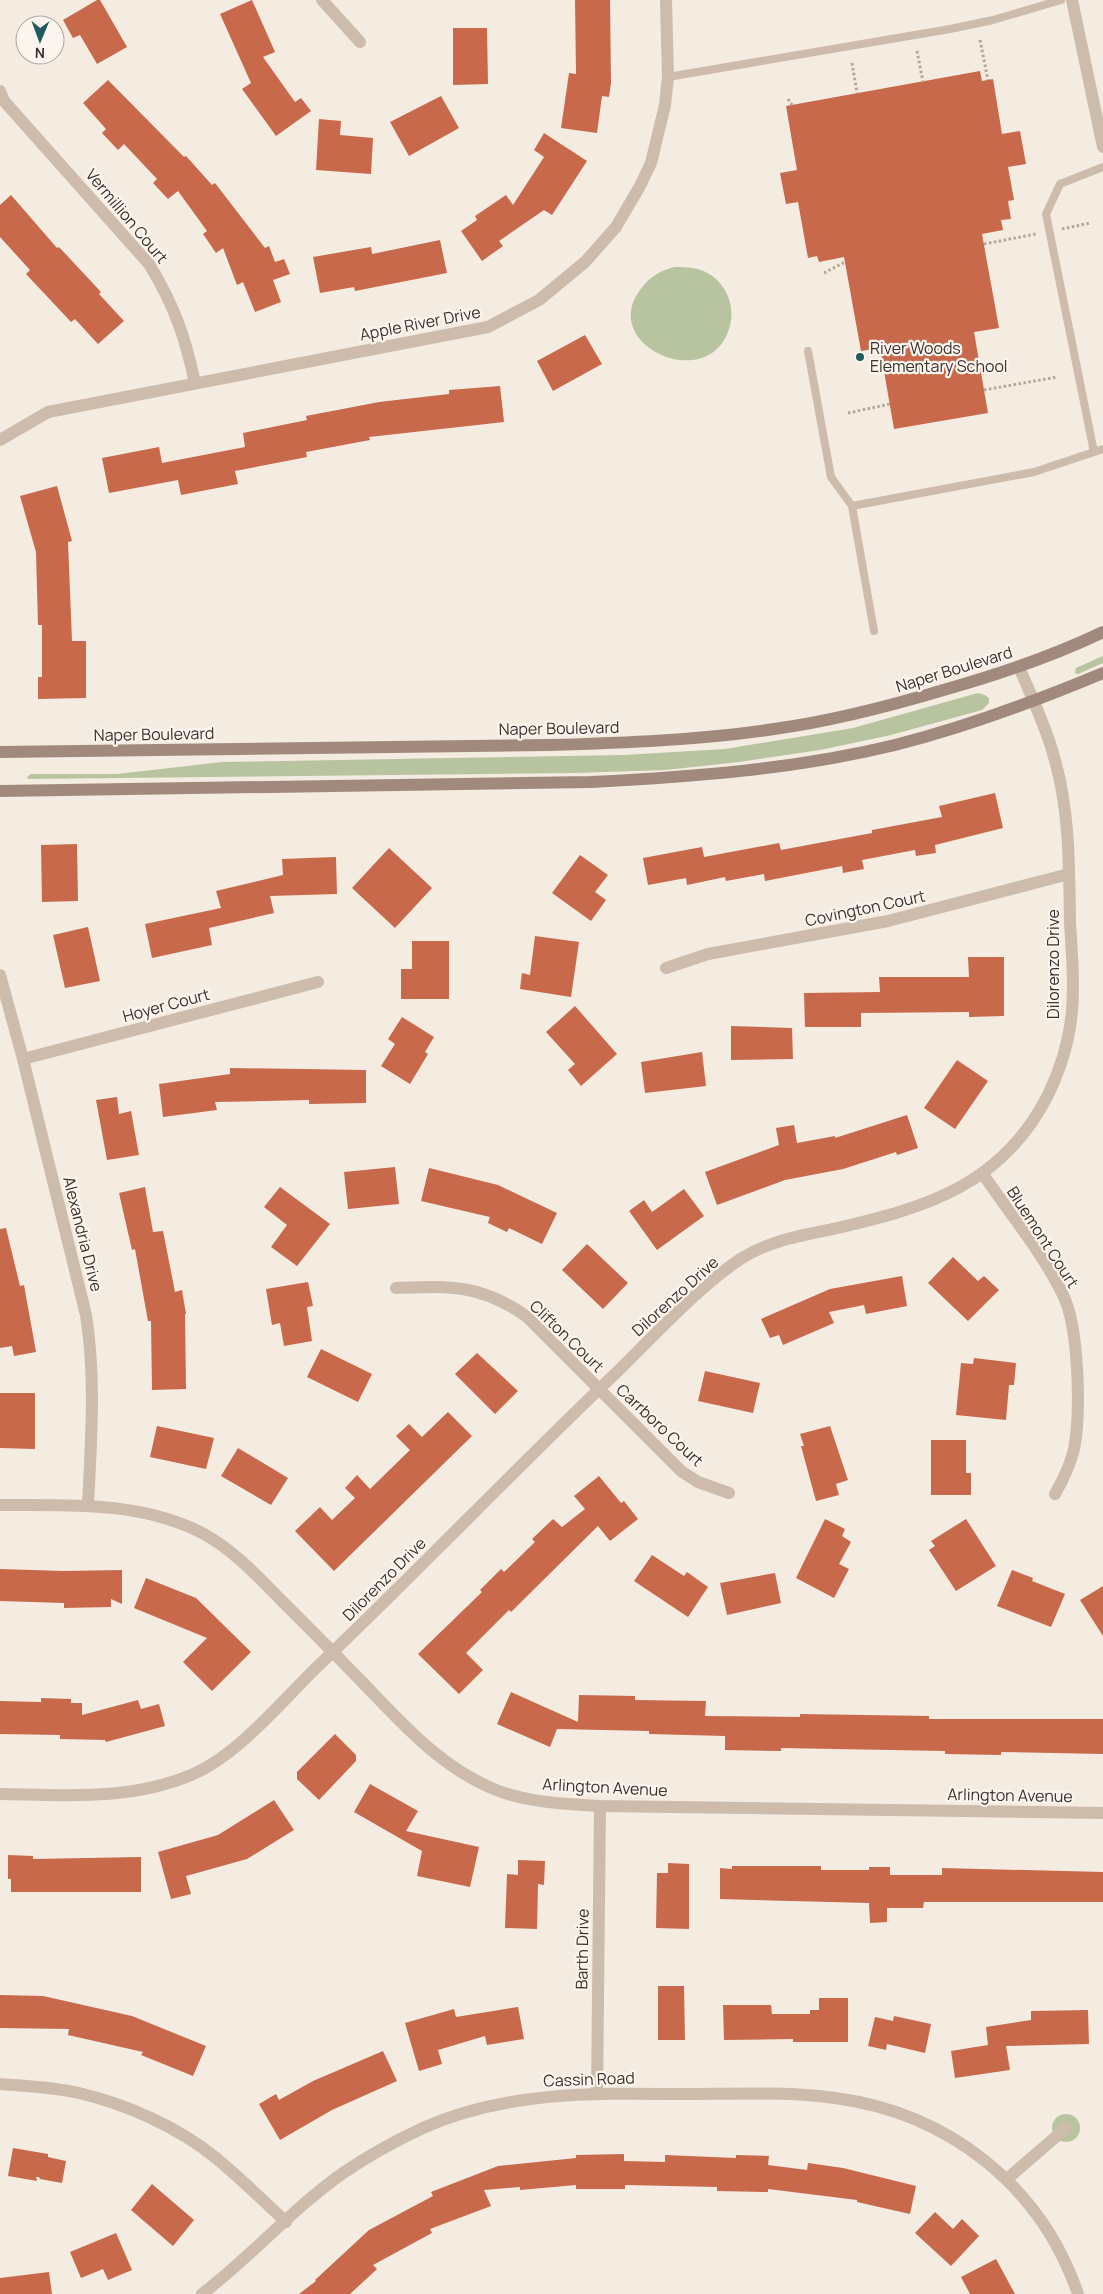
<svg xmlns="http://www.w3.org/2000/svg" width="1103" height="2294" font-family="Manrope,sans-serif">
<rect width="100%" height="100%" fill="#f4ebe1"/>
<g fill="#b8c4a0">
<path d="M 674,267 C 680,267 687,267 693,268 C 723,273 739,305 728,332 C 705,392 603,346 638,293 C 648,278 657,272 674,267 Z"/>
<path d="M 1103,656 L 1103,663 L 1078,674 L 1075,673 L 1076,668 Z"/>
<path d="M 978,693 L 985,695 L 989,698 L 989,703 L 982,710 L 891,735 L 820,750 L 739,762 L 666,770 L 575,773 L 27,779 L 28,776 L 31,774 L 117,774 L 222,762 L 624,755 L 725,749 L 853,728 Z"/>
<circle cx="1066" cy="2128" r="14"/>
</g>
<g fill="#c8694b">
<path d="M 97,0 L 100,0 L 127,47 L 97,64 L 80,35 L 73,38 L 63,20 Z"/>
<path d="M 252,0 L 275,52 L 263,57 L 295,102 L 301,98 L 311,111 L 276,136 L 242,89 L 251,83 L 220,14 Z"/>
<path d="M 575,0 L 610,0 L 611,83 L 609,97 L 602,96 L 597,133 L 561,128 L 569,73 L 576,74 Z"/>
<path d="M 453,28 L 487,28 L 488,84 L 453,85 Z"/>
<path d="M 980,71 L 982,81 L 993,79 L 1002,134 L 1020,131 L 1026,164 L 1008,167 L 1014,200 L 1008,201 L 1011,219 L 1001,220 L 1003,230 L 982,234 L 999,328 L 974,332 L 988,413 L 894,429 L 880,348 L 861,351 L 844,257 L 819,262 L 817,256 L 808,258 L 798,202 L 786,204 L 780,173 L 797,170 L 786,106 Z"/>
<path d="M 108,80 L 184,157 L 186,156 L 212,185 L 215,183 L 265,248 L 269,246 L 275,262 L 284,259 L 290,274 L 273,280 L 281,302 L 255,312 L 243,282 L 237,285 L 223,248 L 216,253 L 203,234 L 207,231 L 178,191 L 168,199 L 153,183 L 157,179 L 124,144 L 118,150 L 102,133 L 106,129 L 83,103 Z"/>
<path d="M 441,96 L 459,128 L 409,156 L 390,122 Z"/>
<path d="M 319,119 L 341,121 L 340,135 L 373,138 L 371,174 L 316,170 Z"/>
<path d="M 544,133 L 587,161 L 552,215 L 544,210 L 499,241 L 503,246 L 482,261 L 461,231 L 477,220 L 475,216 L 506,195 L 513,205 L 544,157 L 534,150 Z"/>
<path d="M 11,195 L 57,248 L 59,247 L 101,292 L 99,294 L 124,321 L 98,344 L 75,319 L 71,322 L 26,274 L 30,270 L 0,237 L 0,205 Z"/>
<path d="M 440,240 L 447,273 L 355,291 L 354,287 L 320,293 L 313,257 L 371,247 L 372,254 Z"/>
<path d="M 585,335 L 602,364 L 553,391 L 537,361 Z"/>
<path d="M 500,386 L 504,422 L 369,437 L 370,440 L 306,452 L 307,457 L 235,471 L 238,484 L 181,495 L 178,480 L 109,493 L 102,458 L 159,447 L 162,463 L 245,447 L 243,433 L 307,420 L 306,416 L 379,402 L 449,394 L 449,390 Z"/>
<path d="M 57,486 L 72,541 L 68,542 L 72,641 L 86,641 L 86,698 L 38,699 L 38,677 L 42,677 L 42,625 L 38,625 L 36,552 L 20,496 Z"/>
<path d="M 995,793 L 1003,828 L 935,845 L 936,853 L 916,856 L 915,850 L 862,860 L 864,869 L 843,873 L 842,866 L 765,881 L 764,874 L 726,881 L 725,877 L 687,885 L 686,878 L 648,885 L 643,858 L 702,847 L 704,857 L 779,843 L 781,850 L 872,833 L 872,830 L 942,817 L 939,806 Z"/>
<path d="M 77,844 L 78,901 L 42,902 L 41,845 Z"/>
<path d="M 389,848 L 432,888 L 395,928 L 352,888 Z"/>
<path d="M 580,855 L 608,875 L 595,892 L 606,900 L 591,921 L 552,893 Z"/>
<path d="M 336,857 L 337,894 L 270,896 L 274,913 L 209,928 L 212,945 L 152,958 L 145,924 L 221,908 L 216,891 L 283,875 L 282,859 Z"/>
<path d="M 88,927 L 100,981 L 65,988 L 53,935 Z"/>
<path d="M 535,936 L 579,942 L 571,997 L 520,989 L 522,973 L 530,975 Z"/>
<path d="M 412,941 L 449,941 L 449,999 L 401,999 L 401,969 L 412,969 Z"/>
<path d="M 968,957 L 1004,957 L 1004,1016 L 969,1017 L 969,1012 L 861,1013 L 861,1027 L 805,1027 L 804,993 L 880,992 L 879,977 L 969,977 Z"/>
<path d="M 575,1006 L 617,1054 L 581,1086 L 568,1070 L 575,1064 L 546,1032 Z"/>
<path d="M 402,1017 L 434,1037 L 425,1052 L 428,1054 L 410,1084 L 381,1066 L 395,1044 L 388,1039 Z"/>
<path d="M 731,1026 L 792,1028 L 793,1059 L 731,1060 Z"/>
<path d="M 702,1052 L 706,1086 L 645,1093 L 641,1062 Z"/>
<path d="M 957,1060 L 988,1081 L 955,1129 L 924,1108 Z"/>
<path d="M 230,1068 L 366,1070 L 366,1103 L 309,1104 L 309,1100 L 215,1102 L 217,1110 L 163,1117 L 159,1084 L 230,1074 Z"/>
<path d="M 117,1097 L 119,1114 L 131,1111 L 139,1155 L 107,1160 L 96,1100 Z"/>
<path d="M 907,1115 L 918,1148 L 897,1155 L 896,1152 L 843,1169 L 785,1180 L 717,1205 L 705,1172 L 779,1145 L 776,1128 L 794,1125 L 797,1143 L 835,1136 L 835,1138 Z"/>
<path d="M 395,1167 L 399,1204 L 348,1209 L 344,1172 Z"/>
<path d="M 429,1168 L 498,1185 L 557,1213 L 542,1244 L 509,1228 L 507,1232 L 488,1223 L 490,1217 L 421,1201 Z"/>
<path d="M 145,1187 L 153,1232 L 163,1231 L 175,1292 L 182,1290 L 186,1314 L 185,1314 L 186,1389 L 152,1390 L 151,1321 L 148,1321 L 135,1249 L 132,1250 L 119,1193 Z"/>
<path d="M 280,1187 L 330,1224 L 297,1266 L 271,1247 L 287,1225 L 264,1207 Z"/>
<path d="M 684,1189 L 704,1216 L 657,1250 L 629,1211 L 644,1200 L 652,1212 Z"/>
<path d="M 6,1228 L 20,1286 L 24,1285 L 36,1352 L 14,1356 L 12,1346 L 0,1348 L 0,1229 Z"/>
<path d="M 587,1244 L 628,1283 L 603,1309 L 562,1270 Z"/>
<path d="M 953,1257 L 978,1281 L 984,1276 L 999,1290 L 968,1321 L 928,1283 Z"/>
<path d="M 902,1276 L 907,1306 L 866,1314 L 864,1305 L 829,1312 L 834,1323 L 783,1345 L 779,1335 L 770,1338 L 761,1319 L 830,1289 Z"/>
<path d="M 308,1282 L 313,1306 L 307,1307 L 312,1341 L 284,1346 L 280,1323 L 272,1325 L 266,1289 Z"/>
<path d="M 321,1349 L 372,1374 L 358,1402 L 307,1377 Z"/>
<path d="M 477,1353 L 518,1391 L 495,1414 L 455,1374 Z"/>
<path d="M 974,1358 L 1016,1363 L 1014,1385 L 1009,1385 L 1006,1420 L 956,1415 L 961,1363 L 973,1364 Z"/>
<path d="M 705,1371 L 760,1383 L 753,1413 L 698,1401 Z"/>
<path d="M 0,1393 L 35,1393 L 35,1449 L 0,1448 Z"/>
<path d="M 448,1412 L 472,1436 L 334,1571 L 295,1531 L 320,1507 L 332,1520 L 355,1498 L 345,1488 L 357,1475 L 370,1489 L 410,1450 L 396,1436 L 409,1424 L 422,1437 Z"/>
<path d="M 157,1426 L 214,1438 L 206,1469 L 150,1457 Z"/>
<path d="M 830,1426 L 848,1480 L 836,1484 L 839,1495 L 816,1501 L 801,1446 L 804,1446 L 800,1434 Z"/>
<path d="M 931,1440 L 966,1440 L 966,1473 L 971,1473 L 971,1495 L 931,1495 Z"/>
<path d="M 238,1448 L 288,1478 L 271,1505 L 221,1476 Z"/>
<path d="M 599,1476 L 621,1503 L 624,1501 L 638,1519 L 610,1541 L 598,1526 L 511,1612 L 509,1610 L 466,1653 L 483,1670 L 459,1694 L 418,1654 L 482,1592 L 480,1590 L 501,1569 L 504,1572 L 535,1542 L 532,1539 L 553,1519 L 562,1527 L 585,1509 L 574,1496 Z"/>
<path d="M 825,1519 L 845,1529 L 842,1536 L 851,1542 L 839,1564 L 849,1569 L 834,1598 L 796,1578 Z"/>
<path d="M 966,1519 L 996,1566 L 956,1591 L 929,1550 L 935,1546 L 931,1541 Z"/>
<path d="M 652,1555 L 684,1576 L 687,1572 L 708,1587 L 688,1617 L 634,1581 Z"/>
<path d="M 0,1569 L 64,1571 L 122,1570 L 122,1604 L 111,1599 L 111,1607 L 64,1608 L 64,1603 L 0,1601 Z"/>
<path d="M 1012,1570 L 1033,1578 L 1032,1581 L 1065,1594 L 1051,1627 L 997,1606 Z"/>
<path d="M 775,1573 L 781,1603 L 727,1615 L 720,1583 Z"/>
<path d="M 146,1578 L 196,1598 L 251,1652 L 212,1691 L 183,1662 L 207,1638 L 134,1608 Z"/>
<path d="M 1103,1586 L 1103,1636 L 1080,1600 Z"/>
<path d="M 511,1692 L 578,1722 L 579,1695 L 635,1696 L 635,1700 L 706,1701 L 705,1716 L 800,1717 L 800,1714 L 929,1716 L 929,1719 L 1103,1719 L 1103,1754 L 1001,1752 L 1001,1755 L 945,1754 L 945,1751 L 781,1748 L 781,1751 L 725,1750 L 725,1736 L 649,1734 L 649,1731 L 557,1729 L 550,1747 L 497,1724 Z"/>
<path d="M 41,1698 L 71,1699 L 71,1703 L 82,1703 L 82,1715 L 138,1700 L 141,1709 L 159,1704 L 165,1726 L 106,1742 L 105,1740 L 60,1739 L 60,1735 L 0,1734 L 0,1701 L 41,1702 Z"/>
<path d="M 335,1734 L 356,1755 L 356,1761 L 319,1800 L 297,1779 L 297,1772 Z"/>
<path d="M 370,1784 L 418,1811 L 406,1831 L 479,1847 L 470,1887 L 417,1876 L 422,1851 L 354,1812 Z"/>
<path d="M 274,1800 L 294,1830 L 247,1859 L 186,1876 L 191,1894 L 171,1899 L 158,1852 L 218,1835 Z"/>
<path d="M 8,1855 L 33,1856 L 33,1859 L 141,1857 L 141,1892 L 11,1892 L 11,1879 L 8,1879 Z"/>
<path d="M 518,1860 L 545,1861 L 544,1885 L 538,1884 L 537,1929 L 505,1928 L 507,1874 L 518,1875 Z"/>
<path d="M 668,1863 L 689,1864 L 689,1929 L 656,1928 L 657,1873 L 668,1873 Z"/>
<path d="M 732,1866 L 821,1866 L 821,1870 L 869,1870 L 869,1867 L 890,1867 L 890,1875 L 942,1875 L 942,1868 L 1103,1872 L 1103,1902 L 924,1902 L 923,1908 L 887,1908 L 887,1922 L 870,1923 L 869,1903 L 720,1899 L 720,1868 L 732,1869 Z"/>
<path d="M 658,1986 L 684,1986 L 685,2040 L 658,2040 Z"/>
<path d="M 0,1995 L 43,1996 L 132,2016 L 206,2046 L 193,2076 L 141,2055 L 143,2052 L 68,2035 L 69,2029 L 0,2028 Z"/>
<path d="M 819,1998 L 848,1998 L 848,2042 L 793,2042 L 793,2039 L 724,2040 L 723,2005 L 771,2005 L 772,2014 L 810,2014 L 810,2010 L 819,2010 Z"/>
<path d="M 518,2007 L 524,2039 L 487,2045 L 485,2036 L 438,2050 L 442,2064 L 419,2071 L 405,2023 L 454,2009 L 456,2017 Z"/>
<path d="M 1088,2010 L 1089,2044 L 1006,2046 L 1010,2070 L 955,2078 L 951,2051 L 988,2045 L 986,2027 L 1031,2020 L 1031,2011 Z"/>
<path d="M 894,2016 L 931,2024 L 925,2053 L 887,2044 L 886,2050 L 868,2046 L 875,2017 L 893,2021 Z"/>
<path d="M 383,2051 L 397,2081 L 332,2110 L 280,2140 L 259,2104 L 276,2094 L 279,2100 L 313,2081 Z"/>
<path d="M 13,2148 L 48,2154 L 48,2157 L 66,2161 L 62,2183 L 40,2179 L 39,2177 L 36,2177 L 37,2181 L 8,2176 Z"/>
<path d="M 624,2154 L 624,2161 L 665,2162 L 665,2155 L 736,2158 L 736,2155 L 769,2156 L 768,2165 L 807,2170 L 808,2163 L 843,2168 L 916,2186 L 910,2214 L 857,2202 L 857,2200 L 768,2189 L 768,2192 L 717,2191 L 717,2187 L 625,2185 L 625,2189 L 576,2189 L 576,2185 L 520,2190 L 520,2187 L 484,2190 L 491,2206 L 430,2229 L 432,2233 L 373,2265 L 377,2269 L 350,2294 L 299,2294 L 316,2281 L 315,2280 L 369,2230 L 433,2196 L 431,2192 L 498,2166 L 576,2158 L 576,2155 Z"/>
<path d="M 152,2184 L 194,2220 L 173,2246 L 131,2210 Z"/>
<path d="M 935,2212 L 953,2229 L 962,2219 L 979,2236 L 951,2266 L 915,2233 Z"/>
<path d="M 116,2233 L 132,2270 L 108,2280 L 103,2269 L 81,2278 L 70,2252 Z"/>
<path d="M 996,2259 L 1015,2294 L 970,2294 L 961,2277 Z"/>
<path d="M 49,2272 L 52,2294 L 0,2294 L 0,2278 Z"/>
</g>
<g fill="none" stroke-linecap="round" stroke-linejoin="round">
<g stroke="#b9a596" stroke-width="3" stroke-dasharray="2.5 2.5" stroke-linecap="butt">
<path d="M 980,40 L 988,80"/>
<path d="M 917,51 L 923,82"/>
<path d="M 852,63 L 857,93"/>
<path d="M 788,99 L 792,105"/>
<path d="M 1062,229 L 1090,223"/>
<path d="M 984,244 L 1036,234"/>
<path d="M 824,273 L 845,262"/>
<path d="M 984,390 L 1057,377"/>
<path d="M 848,413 L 890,404"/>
</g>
<g stroke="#cdbbac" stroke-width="8">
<path d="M 668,77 L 950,29 L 993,20 L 1061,0"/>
<path d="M 808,351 L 831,477 L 852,506"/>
<path d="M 1094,452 L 1046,214 L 1060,184 L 1103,167"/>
<path d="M 874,631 L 852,506 L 1034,472 L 1103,449"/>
</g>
<g stroke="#cdbbac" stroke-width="12">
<path d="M 322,0 L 360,42"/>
<path d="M 1072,0 L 1103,147"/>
<path d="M 0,91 L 4,101 L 149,264 C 174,305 185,336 195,383"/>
<path d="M 0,440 L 48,412 L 488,327 L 539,300 L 585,262 L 616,227 L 640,186 L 651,163 L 665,105 L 668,77 L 666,0"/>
<path d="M 666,968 L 708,954 L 888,921 L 1069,874"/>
<path d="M 0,975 L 23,1059 L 86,1315 C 96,1378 91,1442 88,1505"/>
<path d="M 23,1059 L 318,982"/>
<path d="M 983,1174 C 1009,1213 1043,1253 1063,1295 C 1079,1327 1081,1413 1074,1449 C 1070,1466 1063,1480 1055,1494"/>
<path d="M 396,1288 C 450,1286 480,1284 526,1316 L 681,1471 L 698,1482 L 729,1493"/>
<path d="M 0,1505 C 68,1505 142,1501 204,1534 C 235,1551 260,1579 284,1603 C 311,1630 338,1657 364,1684 C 405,1726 443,1770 499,1791 C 531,1803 567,1804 600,1806 L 1103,1813"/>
<path d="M 0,1794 C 64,1795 130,1801 191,1775 C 237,1756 281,1702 317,1667 C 419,1570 516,1468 618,1371 C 655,1335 699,1286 742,1258 C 769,1241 802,1235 833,1229 C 925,1208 1002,1186 1048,1095 C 1059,1072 1068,1045 1071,1020 C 1075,988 1072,955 1070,923 C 1069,867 1070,811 1054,757 C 1046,726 1031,696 1019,667"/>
<path d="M 0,2084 C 26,2086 53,2087 79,2093 C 126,2104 178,2127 216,2158 C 240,2178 263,2200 286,2222"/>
<path d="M 597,2093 L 600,1806"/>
<path d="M 1007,2179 L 1066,2128"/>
<path d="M 202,2294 C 251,2257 292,2209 343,2173 C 368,2156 395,2141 423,2128 C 503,2092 590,2093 676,2094 C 729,2094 783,2091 835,2098 C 949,2113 1041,2186 1078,2294"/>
</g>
<g stroke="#a18a7d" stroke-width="12">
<path d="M 0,752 L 548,745 C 624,743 700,740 774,729 C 833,721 890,706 947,689 C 1000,674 1053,656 1103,632"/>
<path d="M 0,791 L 591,782 C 693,777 796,769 895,745 C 966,727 1036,701 1103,673"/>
</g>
</g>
<circle fill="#1f5a5e" stroke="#fbf5ee" stroke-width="2" cx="860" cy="357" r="5"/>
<g text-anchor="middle" stroke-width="4.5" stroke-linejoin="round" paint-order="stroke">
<g font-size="16" fill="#3b302b" stroke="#fbf5ee">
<text transform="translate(127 216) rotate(50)" y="6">Vermillion Court</text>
<text transform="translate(420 323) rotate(-11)" y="6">Apple River Drive</text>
<text transform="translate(954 669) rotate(-17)" y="6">Naper Boulevard</text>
<text transform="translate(559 728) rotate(-1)" y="6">Naper Boulevard</text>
<text transform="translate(154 734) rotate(-1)" y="6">Naper Boulevard</text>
<text transform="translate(865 908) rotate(-12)" y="6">Covington Court</text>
<text transform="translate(1053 964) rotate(-90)" y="6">Dilorenzo Drive</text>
<text transform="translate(166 1005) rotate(-15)" y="6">Hoyer Court</text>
<text transform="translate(83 1234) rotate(76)" y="6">Alexandria Drive</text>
<text transform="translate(1043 1237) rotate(57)" y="6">Bluemont Court</text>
<text transform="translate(675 1296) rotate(-42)" y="6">Dilorenzo Drive</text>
<text transform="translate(567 1336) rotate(44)" y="6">Clifton Court</text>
<text transform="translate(660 1425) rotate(43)" y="6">Carrboro Court</text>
<text transform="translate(384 1579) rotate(-45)" y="6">Dilorenzo Drive</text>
<text transform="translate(605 1787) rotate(3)" y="6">Arlington Avenue</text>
<text transform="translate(1010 1795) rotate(1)" y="6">Arlington Avenue</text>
<text transform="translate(582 1949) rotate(-89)" y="6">Barth Drive</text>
<text transform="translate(589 2079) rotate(-2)" y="6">Cassin Road</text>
</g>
<g font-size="16" fill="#3b302b" stroke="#fbf5ee" text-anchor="start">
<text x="870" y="354">River Woods<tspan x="870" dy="18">Elementary School</tspan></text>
</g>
</g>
<g transform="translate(40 40) rotate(181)"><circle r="24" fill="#fbf5ee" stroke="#aea6a0"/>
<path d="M0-4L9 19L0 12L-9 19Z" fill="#1f5a5e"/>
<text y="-8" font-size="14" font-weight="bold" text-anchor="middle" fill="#3b302b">N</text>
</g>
</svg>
